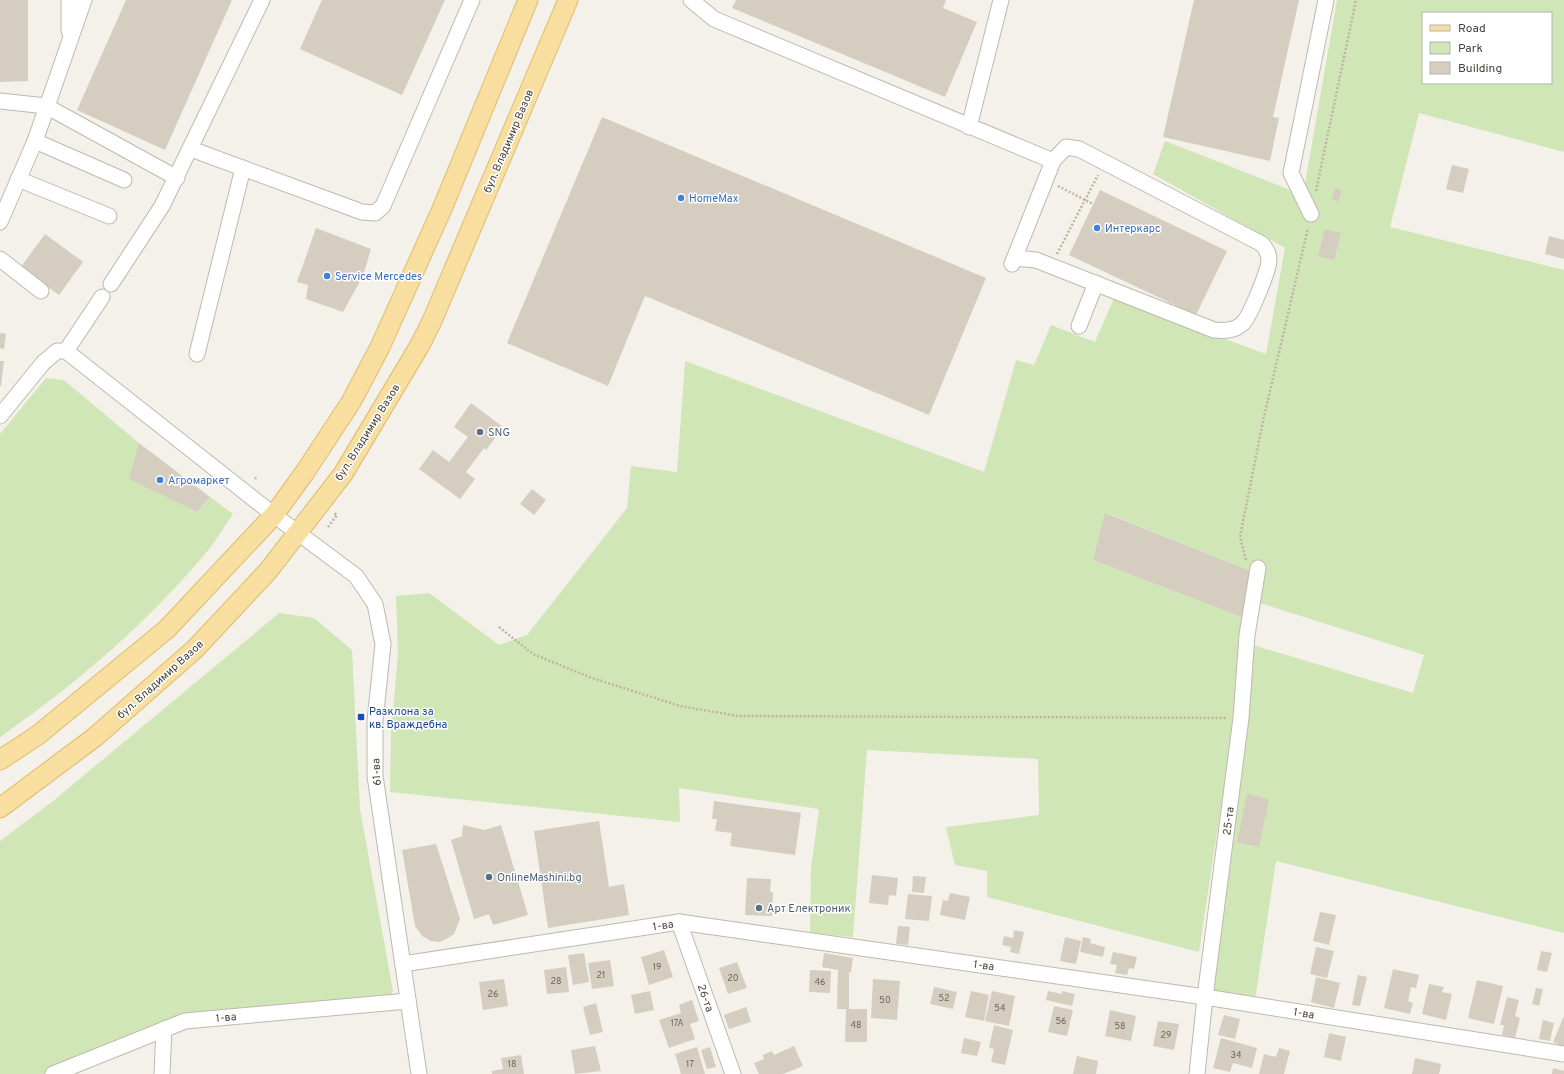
<svg xmlns="http://www.w3.org/2000/svg" width="1564" height="1074" font-family="Overpass,sans-serif">
<rect width="100%" height="100%" fill="#f4f1ea"/>
<g fill="#d0e6b6" fill-rule="evenodd">
<path d="M 1337,0 L 1564,0 L 1564,152 L 1419,113 L 1390,227 L 1564,270 L 1564,933 L 1276,861 L 1255,1000 L 1205,997 L 1253,645 L 1413,693 L 1424,655 L 1260,603 L 1258,569 L 1251,571 L 1106,513 L 1093,560 L 1244,618 L 1233,727 L 1199,952 L 987,897 L 987,871 L 955,865 L 946,827 L 1039,815 L 1038,759 L 867,750 L 853,937 L 810,933 L 811,869 L 819,809 L 679,788 L 680,822 L 390,792 L 391,731 L 398,655 L 396,596 L 429,593 L 499,645 L 527,635 L 627,508 L 631,466 L 677,472 L 685,361 L 984,472 L 1016,360 L 1034,365 L 1051,325 L 1095,342 L 1114,298 L 1266,354 L 1285,248 L 1153,174 L 1165,141 L 1303,195 ZM 1423,13 L 1551,13 L 1551,83 L 1423,83 Z"/>
<path d="M 46,378 L 64,380 L 139,443 L 130,479 L 197,512 L 210,497 L 233,514 C 225,525 218,538 209,549 C 150,621 76,684 0,737 L 0,434 Z"/>
<path d="M 279,613 L 314,618 L 352,650 L 360,809 L 393,991 L 390,998 L 126,1037 L 45,1074 L 0,1074 L 0,841 L 53,801 Z"/>
</g>
<g fill="#d5cdc0">
<path d="M 0,0 L 28,0 L 28,81 L 0,82 Z"/>
<path d="M 126,0 L 232,0 L 165,150 L 77,110 Z"/>
<path d="M 322,0 L 445,0 L 402,95 L 300,49 Z"/>
<path d="M 736,0 L 946,0 L 943,8 L 977,22 L 945,97 L 732,8 Z"/>
<path d="M 1194,0 L 1299,0 L 1273,117 L 1279,118 L 1270,161 L 1163,137 Z"/>
<path d="M 602,117 L 986,278 L 929,415 L 645,296 L 608,386 L 507,343 Z"/>
<path d="M 1452,165 L 1469,169 L 1463,193 L 1446,189 Z"/>
<path d="M 1335,188 L 1342,190 L 1339,201 L 1332,199 Z"/>
<path d="M 1100,190 L 1227,251 L 1196,315 L 1069,255 Z"/>
<path d="M 316,228 L 371,249 L 363,276 L 343,312 L 306,299 L 308,285 L 297,282 Z"/>
<path d="M 1325,229 L 1341,233 L 1334,260 L 1318,256 Z"/>
<path d="M 45,234 L 83,262 L 59,295 L 21,267 Z"/>
<path d="M 1549,236 L 1564,240 L 1564,259 L 1545,254 Z"/>
<path d="M 0,333 L 6,334 L 4,349 L 0,348 Z"/>
<path d="M 0,361 L 4,361 L 1,386 L 0,386 Z"/>
<path d="M 471,403 L 503,427 L 486,450 L 484,448 L 466,472 L 475,479 L 460,499 L 419,469 L 433,450 L 449,462 L 468,437 L 454,427 Z"/>
<path d="M 139,443 L 210,497 L 197,512 L 129,479 Z"/>
<path d="M 532,489 L 546,500 L 534,515 L 520,504 Z"/>
<path d="M 1105,513 L 1251,571 L 1244,618 L 1093,560 Z"/>
<path d="M 1247,794 L 1269,799 L 1259,847 L 1237,842 Z"/>
<path d="M 714,801 L 801,813 L 795,855 L 730,846 L 732,833 L 715,831 L 717,819 L 712,819 Z"/>
<path d="M 599,821 L 609,887 L 624,884 L 629,915 L 548,928 L 534,831 Z"/>
<path d="M 463,825 L 484,830 L 501,825 L 528,915 L 493,925 L 489,914 L 474,919 L 451,840 L 462,836 Z"/>
<path d="M 436,844 L 460,919 L 454,934 L 445,940 L 439,942 L 431,941 L 422,936 L 415,926 L 402,850 Z"/>
<path d="M 872,875 L 898,878 L 896,896 L 889,895 L 888,905 L 869,903 Z"/>
<path d="M 913,876 L 926,877 L 924,893 L 912,892 Z"/>
<path d="M 747,878 L 771,879 L 770,892 L 773,892 L 772,916 L 745,915 Z"/>
<path d="M 950,893 L 970,897 L 965,920 L 940,915 L 943,900 L 948,901 Z"/>
<path d="M 908,894 L 932,896 L 929,921 L 905,919 Z"/>
<path d="M 1320,912 L 1336,915 L 1329,945 L 1313,941 Z"/>
<path d="M 898,926 L 910,927 L 908,945 L 896,944 Z"/>
<path d="M 1014,930 L 1024,932 L 1019,954 L 1010,952 L 1011,947 L 1002,945 L 1004,936 L 1013,938 Z"/>
<path d="M 1065,937 L 1081,941 L 1076,964 L 1060,961 Z"/>
<path d="M 1083,937 L 1091,939 L 1090,943 L 1105,947 L 1103,957 L 1080,952 Z"/>
<path d="M 1316,947 L 1334,951 L 1327,978 L 1310,974 Z"/>
<path d="M 664,950 L 673,977 L 649,985 L 641,957 Z"/>
<path d="M 1541,951 L 1552,953 L 1547,972 L 1537,970 Z"/>
<path d="M 1113,952 L 1137,957 L 1134,969 L 1129,968 L 1127,975 L 1115,973 L 1117,965 L 1110,964 Z"/>
<path d="M 584,953 L 589,982 L 573,985 L 568,955 Z"/>
<path d="M 824,953 L 853,958 L 851,972 L 849,972 L 849,1009 L 867,1009 L 867,1042 L 845,1042 L 846,1009 L 837,1009 L 838,970 L 822,967 Z"/>
<path d="M 610,960 L 614,986 L 592,989 L 588,963 Z"/>
<path d="M 737,962 L 747,988 L 728,994 L 719,968 Z"/>
<path d="M 566,967 L 569,992 L 547,994 L 544,970 Z"/>
<path d="M 1393,969 L 1419,975 L 1416,988 L 1411,987 L 1408,1001 L 1413,1003 L 1410,1014 L 1384,1008 Z"/>
<path d="M 810,970 L 831,971 L 830,993 L 809,992 Z"/>
<path d="M 1358,975 L 1367,977 L 1360,1006 L 1352,1005 Z"/>
<path d="M 1316,977 L 1340,983 L 1334,1008 L 1311,1002 Z"/>
<path d="M 504,979 L 508,1006 L 483,1010 L 479,982 Z"/>
<path d="M 873,979 L 900,981 L 897,1020 L 871,1018 Z"/>
<path d="M 1477,980 L 1503,986 L 1494,1024 L 1468,1018 Z"/>
<path d="M 1429,984 L 1444,987 L 1442,992 L 1452,994 L 1446,1020 L 1422,1014 Z"/>
<path d="M 934,987 L 957,992 L 953,1009 L 930,1004 Z"/>
<path d="M 1536,988 L 1543,989 L 1539,1006 L 1532,1004 Z"/>
<path d="M 650,991 L 654,1010 L 635,1014 L 631,995 Z"/>
<path d="M 971,991 L 989,995 L 984,1021 L 965,1017 Z"/>
<path d="M 992,991 L 1015,996 L 1009,1026 L 985,1021 Z"/>
<path d="M 1048,991 L 1062,994 L 1062,991 L 1075,994 L 1072,1006 L 1046,1000 Z"/>
<path d="M 1507,997 L 1519,1000 L 1515,1016 L 1520,1018 L 1515,1038 L 1502,1035 L 1504,1025 L 1500,1025 Z"/>
<path d="M 692,1000 L 699,1021 L 690,1024 L 695,1039 L 669,1048 L 659,1020 L 681,1013 L 679,1005 Z"/>
<path d="M 596,1003 L 603,1032 L 590,1035 L 583,1007 Z"/>
<path d="M 1054,1006 L 1073,1010 L 1067,1036 L 1048,1032 Z"/>
<path d="M 746,1007 L 751,1022 L 729,1029 L 724,1015 Z"/>
<path d="M 1110,1010 L 1136,1016 L 1131,1041 L 1105,1036 Z"/>
<path d="M 1224,1015 L 1240,1019 L 1235,1039 L 1218,1035 Z"/>
<path d="M 1564,1016 L 1564,1047 L 1553,1042 Z"/>
<path d="M 1543,1020 L 1554,1023 L 1550,1041 L 1539,1039 Z"/>
<path d="M 1158,1021 L 1179,1024 L 1174,1050 L 1153,1046 Z"/>
<path d="M 994,1025 L 1013,1030 L 1005,1065 L 991,1062 L 994,1049 L 989,1048 Z"/>
<path d="M 1329,1033 L 1346,1037 L 1341,1061 L 1324,1057 Z"/>
<path d="M 964,1038 L 981,1042 L 977,1056 L 961,1053 Z"/>
<path d="M 1221,1038 L 1257,1048 L 1252,1068 L 1233,1063 L 1230,1072 L 1213,1068 Z"/>
<path d="M 595,1046 L 601,1071 L 575,1074 L 571,1050 Z"/>
<path d="M 794,1046 L 803,1066 L 783,1074 L 759,1074 L 754,1063 L 764,1059 L 763,1055 L 772,1051 L 774,1055 Z"/>
<path d="M 697,1047 L 705,1074 L 681,1074 L 675,1054 Z"/>
<path d="M 710,1047 L 716,1067 L 707,1069 L 701,1050 Z"/>
<path d="M 1279,1048 L 1290,1051 L 1284,1074 L 1259,1074 L 1264,1054 L 1276,1057 Z"/>
<path d="M 521,1055 L 524,1074 L 492,1074 L 492,1071 L 503,1069 L 501,1058 Z"/>
<path d="M 1077,1056 L 1098,1061 L 1096,1074 L 1073,1074 Z"/>
<path d="M 1415,1058 L 1441,1064 L 1439,1074 L 1412,1074 Z"/>
<path d="M 1553,1068 L 1564,1071 L 1564,1074 L 1552,1074 Z"/>
</g>
<g fill="none" stroke-linecap="round" stroke-linejoin="round">
<g stroke="#bfb9ad" stroke-width="17">
<g id="minor">
<path d="M 691,0 L 714,19 L 1053,161"/>
<path d="M 69,31 L 69,0"/>
<path d="M 0,101 L 46,106 L 177,178"/>
<path d="M 969,127 L 1001,0"/>
<path d="M 35,141 L 124,180"/>
<path d="M 191,149 L 362,212 L 375,213 L 383,206 L 472,0"/>
<path d="M 18,179 L 109,216"/>
<path d="M 1311,214 L 1291,173 L 1326,0"/>
<path d="M 0,222 L 35,141 L 84,0"/>
<path d="M 0,259 L 41,291"/>
<path d="M 1012,264 L 1053,161 L 1066,147 L 1079,149 L 1262,244 C 1266,249 1269,253 1269,260 C 1269,270 1250,316 1243,323 C 1235,331 1225,331 1214,330 L 1036,260 L 1015,258"/>
<path d="M 111,284 L 162,206 L 262,0"/>
<path d="M 1079,326 L 1096,283"/>
<path d="M 66,351 L 102,297"/>
<path d="M 197,354 L 243,168"/>
<path d="M 0,416 L 43,363 L 57,351 L 66,351 L 274,515 L 356,576 L 375,604 L 383,644 L 375,721 L 375,776 L 419,1074"/>
<path d="M 679,922 L 733,1074"/>
<path d="M 403,964 L 679,922 L 1205,997 L 1564,1054"/>
<path d="M 53,1074 L 185,1021 L 408,1001"/>
<path d="M 162,1074 L 164,1029"/>
<path d="M 1197,1074 L 1205,997 L 1241,718 L 1247,635 L 1258,568"/>
</g>
</g>
<g stroke="#ddbc6f" stroke-width="21">
<g id="major">
<path d="M 0,760 L 38,735 L 167,629 L 274,515 L 305,472 L 351,402 L 380,347 L 442,209 L 528,0"/>
<path d="M 0,808 L 95,737 L 195,649 L 268,571 L 343,474 L 420,345 L 432,321 L 568,0"/>
</g>
</g>
<g stroke="#c0b49f" stroke-width="2.5" stroke-dasharray="2 2" stroke-linecap="butt">
<path d="M 1058,186 L 1093,204"/>
<path d="M 1316,191 L 1356,0"/>
<path d="M 1057,254 L 1098,175"/>
<path d="M 255,479 L 257,476"/>
<path d="M 328,527 L 337,515 L 334,513"/>
<path d="M 1246,560 L 1240,537 L 1263,421 L 1308,228"/>
<path d="M 499,627 L 533,654 L 592,678 L 680,706 L 738,716 L 1227,718"/>
</g>
<use href="#minor" stroke="#fff" stroke-width="15"/>
<use href="#major" stroke="#f8de9f" stroke-width="19"/>
</g>
<g fill="#3f7fe0" stroke="#fff" stroke-width="1.5">
<circle cx="681" cy="198" r="4"/>
<circle cx="1097" cy="228" r="4"/>
<circle cx="327" cy="276" r="4"/>
<circle cx="160" cy="480" r="4"/>
</g>
<g fill="#5c6f8a" stroke="#fff" stroke-width="1.5">
<circle cx="480" cy="432" r="4"/>
<circle cx="489" cy="877" r="4"/>
<circle cx="759" cy="908" r="4"/>
</g>
<rect fill="#1a4fb4" stroke="#fff" stroke-width="1.5" x="357" y="713" width="8" height="8" rx="2"/>
<g text-anchor="middle" stroke-width="3" stroke-linejoin="round" paint-order="stroke">
<g font-size="9" fill="#6b655a">
<text x="657" y="970">19</text>
<text x="601" y="978">21</text>
<text x="733" y="981">20</text>
<text x="556" y="984">28</text>
<text x="820" y="985">46</text>
<text x="493" y="997">26</text>
<text x="944" y="1001">52</text>
<text x="885" y="1003">50</text>
<text x="1000" y="1011">54</text>
<text x="1061" y="1024">56</text>
<text x="677" y="1026">17А</text>
<text x="856" y="1028">48</text>
<text x="1120" y="1029">58</text>
<text x="1166" y="1038">29</text>
<text x="1236" y="1058">34</text>
<text x="512" y="1067">18</text>
<text x="690" y="1067">17</text>
</g>
<g font-size="11" fill="#484238" stroke="#fff">
<text transform="translate(508 141) rotate(-67)" y="4">бул. Владимир Вазов</text>
<text transform="translate(367 432) rotate(-58)" y="4">бул. Владимир Вазов</text>
<text transform="translate(160 679) rotate(-42)" y="4">бул. Владимир Вазов</text>
<text transform="translate(376 772) rotate(-93)" y="4">61-ва</text>
<text transform="translate(1228 821) rotate(-83)" y="4">25-та</text>
<text transform="translate(663 925) rotate(-9)" y="4">1-ва</text>
<text transform="translate(984 965) rotate(8)" y="4">1-ва</text>
<text transform="translate(706 998) rotate(71)" y="4">26-та</text>
<text transform="translate(1304 1013) rotate(9)" y="4">1-ва</text>
<text transform="translate(226 1017) rotate(-5)" y="4">1-ва</text>
</g>
<g font-size="11" fill="#366cbe" stroke="#fff" text-anchor="start">
<text x="689" y="202">HomeMax</text>
<text x="1105" y="232">Интеркарс</text>
<text x="335" y="280">Service Mercedes</text>
<text x="168" y="484">Агромаркет</text>
</g>
<g font-size="11" fill="#4e5e75" stroke="#fff" text-anchor="start">
<text x="488" y="436">SNG</text>
<text x="497" y="881">ОnlineMashini.bg</text>
<text x="767" y="912">Арт Електроник</text>
</g>
<g font-size="11" fill="#164399" stroke="#fff" text-anchor="start">
<text x="369" y="715">Разклона за<tspan x="369" dy="13">кв. Враждебна</tspan></text>
</g>
</g>
<rect x="1422" y="12" width="130" height="72" fill="#ffffff" stroke="#b6b3af"/>
<rect x="1430" y="25" width="20" height="6" fill="#f8de9f" stroke="#b6b3af"/>
<text x="1458" y="32" font-size="12" fill="#484238">Road</text>
<rect x="1430" y="42" width="20" height="12" fill="#d0e6b6" stroke="#b6b3af"/>
<text x="1458" y="52" font-size="12" fill="#484238">Park</text>
<rect x="1430" y="62" width="20" height="12" fill="#d5cdc0" stroke="#b6b3af"/>
<text x="1458" y="72" font-size="12" fill="#484238">Building</text>
</svg>
